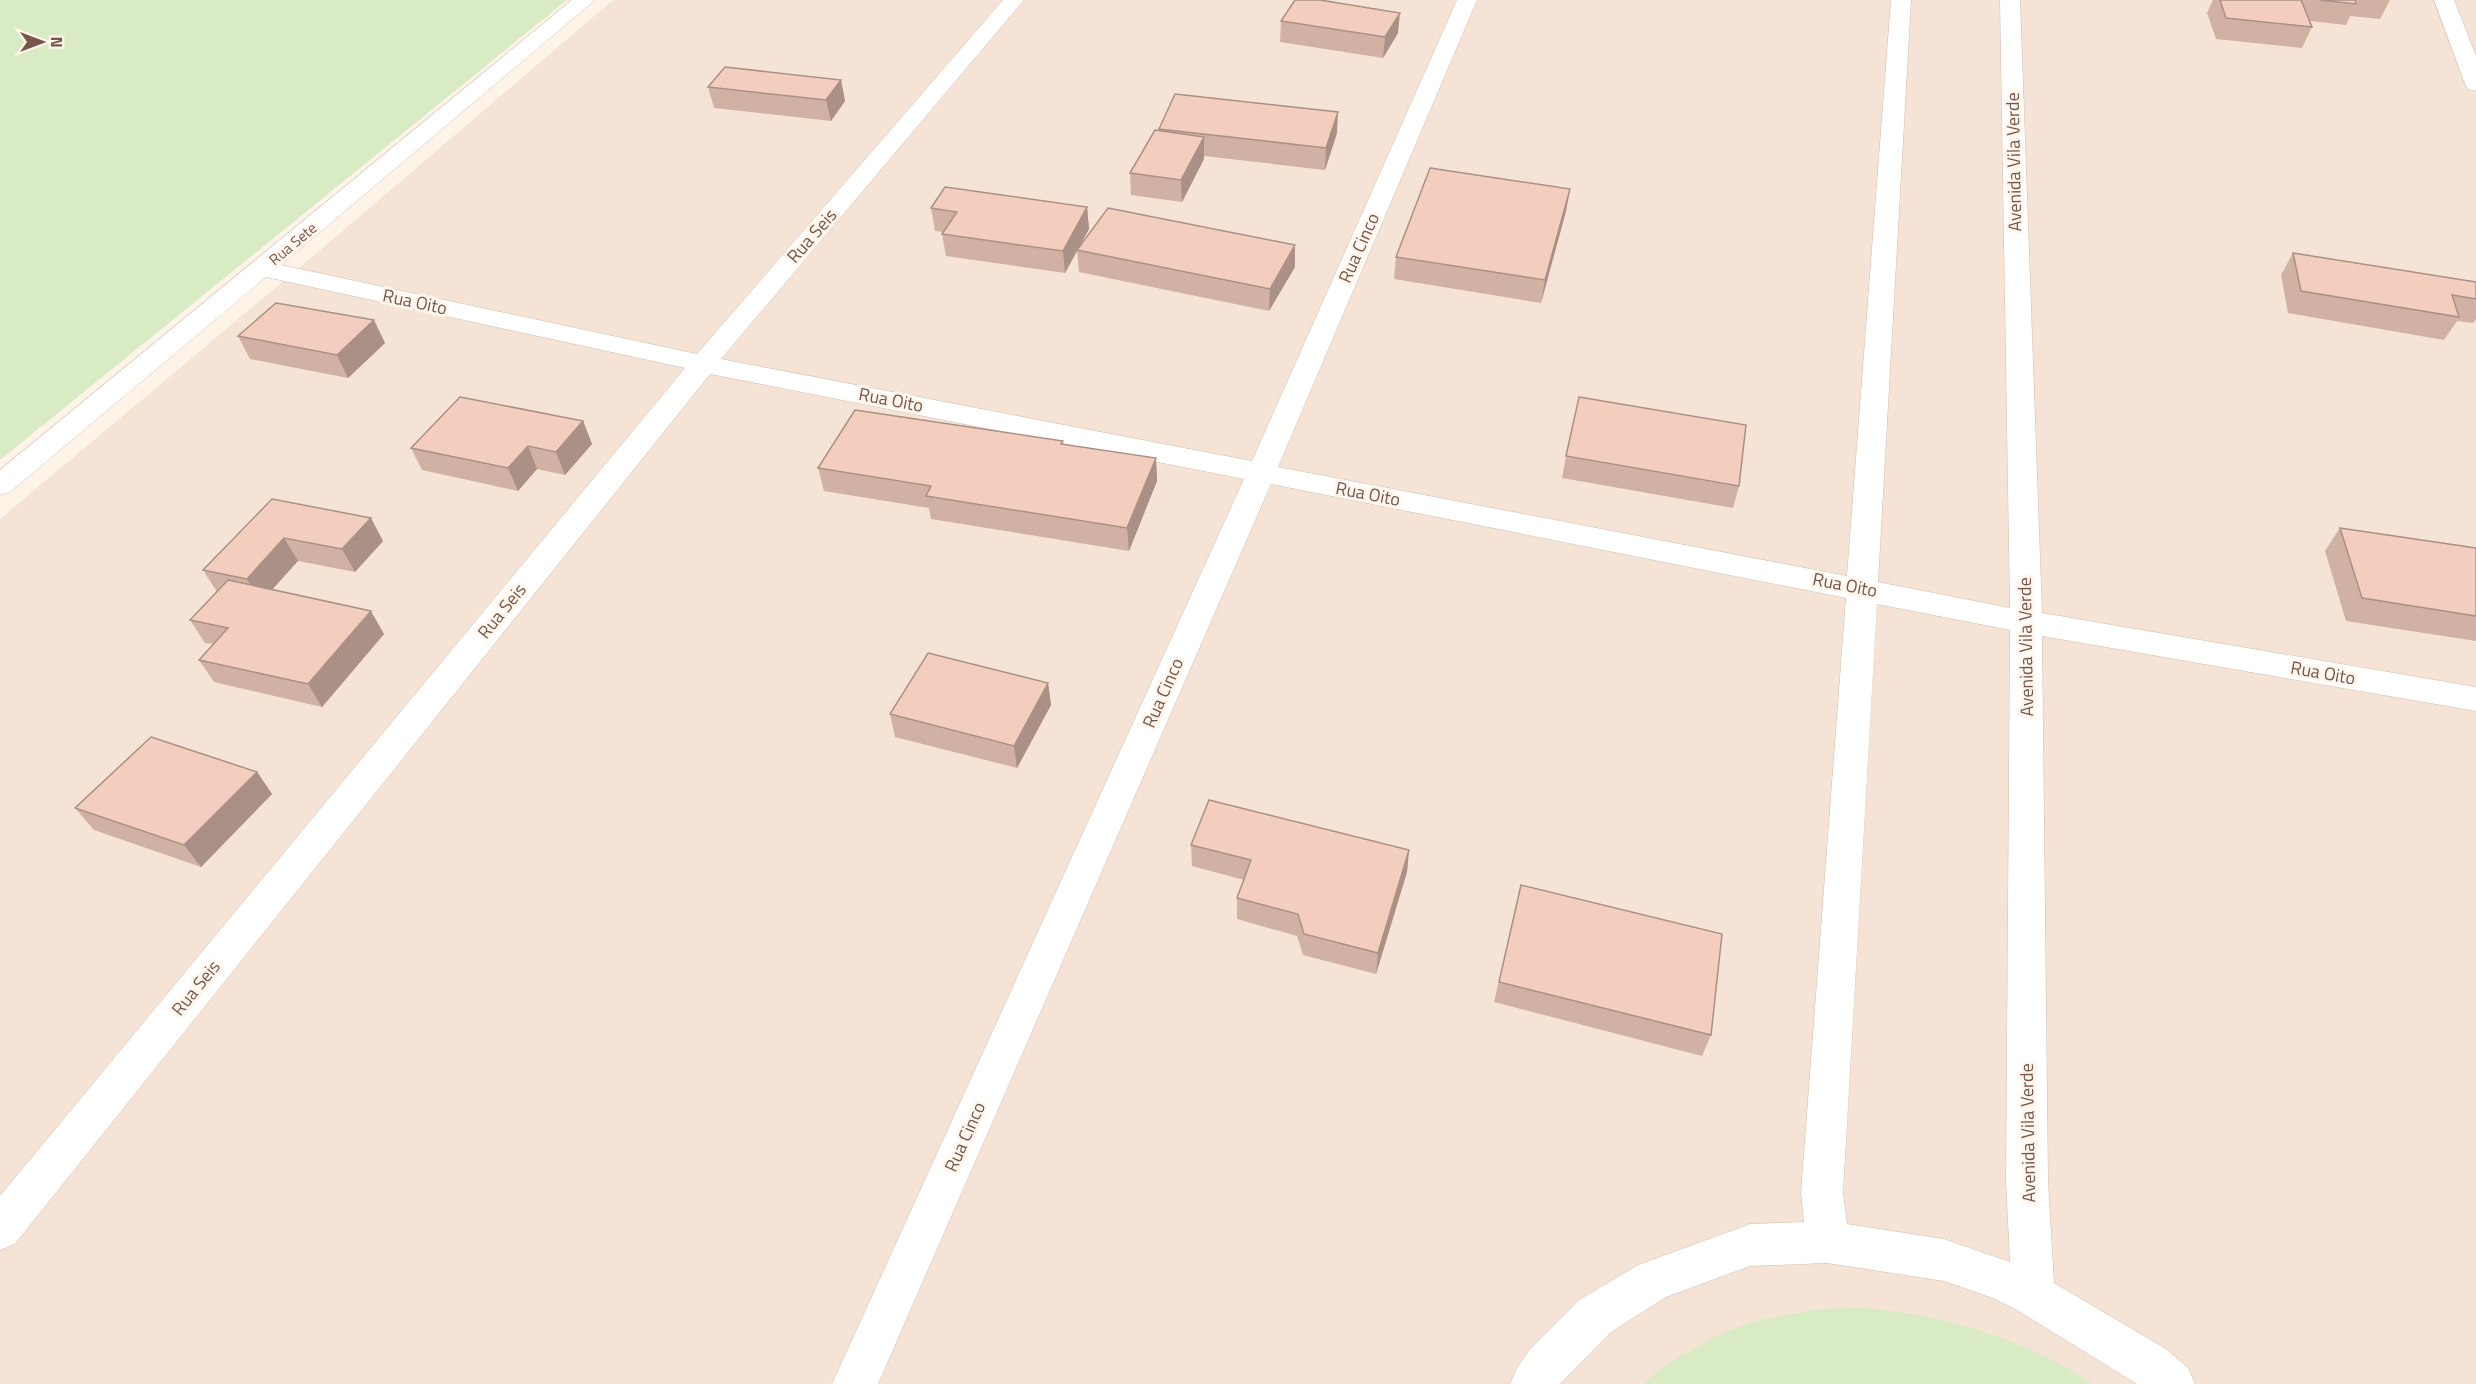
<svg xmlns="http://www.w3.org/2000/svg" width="2476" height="1384" font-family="'Titillium Web',sans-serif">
<rect width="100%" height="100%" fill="#fdf3e7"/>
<path fill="#f5e4d5" d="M 613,0 L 2476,0 L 2476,1384 L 0,1384 L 0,519 L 312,257 Z"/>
<g fill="#d8ebc5">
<path d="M 0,0 L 567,0 L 0,460 Z"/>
<path d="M 1819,1309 C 1840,1309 1863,1307 1884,1310 C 1956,1318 2032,1343 2093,1384 L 1644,1384 C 1667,1359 1727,1328 1760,1320 C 1779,1315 1800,1313 1819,1309 Z"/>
</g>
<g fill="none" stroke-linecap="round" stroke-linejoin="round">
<g stroke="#d2bbaf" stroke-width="1">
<g id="minor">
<path d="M 572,0 L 595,0 L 281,265 L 697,354 L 1003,0 L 1024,0 L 721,359 L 1252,461 L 1457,0 L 1477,0 L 1278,467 L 1847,576 L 1891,0 L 1911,0 L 1878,582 L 2010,608 L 2000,0 L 2020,0 L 2042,613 L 2476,687 L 2476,711 L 2042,636 L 2048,1181 L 2054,1283 L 2166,1349 L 2188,1368 L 2195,1384 L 2137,1384 L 2017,1310 L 1993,1298 L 1944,1281 L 1827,1263 L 1750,1266 L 1666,1297 L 1611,1332 L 1560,1384 L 1510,1384 L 1517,1368 L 1530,1349 L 1579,1300 L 1638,1265 L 1750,1224 L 1804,1222 L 1801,1193 L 1846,598 L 1271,484 L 878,1384 L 832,1384 L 1244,479 L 710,374 L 15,1244 L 0,1250 L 0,1196 L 685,368 L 266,277 L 10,492 L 0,495 L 0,470 ZM 1877,604 L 2010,630 L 2006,1181 L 2010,1262 L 1944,1239 L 1847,1224 L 1843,1193 Z"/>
<path d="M 2434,0 L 2454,0 L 2476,56 L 2476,91 L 2468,89 L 2465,84 Z"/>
</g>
</g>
<use href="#minor" fill="#fff" fill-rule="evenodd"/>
</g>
<g fill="#d1b1a3">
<path d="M 2213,0 L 2390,0 L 2380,19 L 2350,16 L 2346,25 L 2310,21 L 2312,27 L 2302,48 L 2216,39 L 2207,13 Z"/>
<path d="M 1281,21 L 1398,33 L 1383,58 L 1280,42 Z"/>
<path d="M 841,80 L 845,101 L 831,121 L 714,108 L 708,87 Z"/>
<path d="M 1159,129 L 1337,133 L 1325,170 L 1204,156 L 1204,159 L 1182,202 L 1131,195 L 1130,173 L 1159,131 Z"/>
<path d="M 1570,189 L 1566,211 L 1541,303 L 1394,279 L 1396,257 Z"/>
<path d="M 1087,207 L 1089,229 L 1080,245 L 1295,267 L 1269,311 L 1079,272 L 1077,251 L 1065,273 L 946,256 L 942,234 L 944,232 L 935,231 L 931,208 Z"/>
<path d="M 2293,253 L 2476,282 L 2476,319 L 2473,323 L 2457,321 L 2444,340 L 2288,313 L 2281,275 Z"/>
<path d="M 238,336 L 385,343 L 348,378 L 250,359 Z"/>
<path d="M 583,421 L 592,444 L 565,475 L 537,469 L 518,491 L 422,470 L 411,448 Z"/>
<path d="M 1063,441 L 1063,444 L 1156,458 L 1157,481 L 1129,551 L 931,519 L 929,508 L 824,491 L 818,468 Z"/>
<path d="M 1566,456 L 1739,486 L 1733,508 L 1562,478 Z"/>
<path d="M 272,499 L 383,541 L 355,572 L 298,561 L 272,589 L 384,634 L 322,707 L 214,682 L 199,660 L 213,644 L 205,643 L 190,620 L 217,592 L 203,570 Z"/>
<path d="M 2340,528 L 2476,548 L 2476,641 L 2346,621 L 2325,551 Z"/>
<path d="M 1048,683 L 1051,705 L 1017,768 L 895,737 L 890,714 Z"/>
<path d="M 257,772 L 272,794 L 201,867 L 94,830 L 75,808 Z"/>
<path d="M 1191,845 L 1409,850 L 1407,872 L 1376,974 L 1303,955 L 1297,936 L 1237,919 L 1237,898 L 1244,880 L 1192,866 Z"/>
<path d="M 1521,885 L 1711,1035 L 1702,1056 L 1494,1002 Z"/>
</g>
<g fill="#aa9085">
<path d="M 1400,13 L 1398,33 L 1383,58 L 1385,37 Z"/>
<path d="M 841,80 L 845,101 L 831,121 L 826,100 Z"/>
<path d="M 1338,112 L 1337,133 L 1325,170 L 1326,148 Z"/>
<path d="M 1204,137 L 1204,159 L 1182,202 L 1181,180 Z"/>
<path d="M 1570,189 L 1566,211 L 1541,303 L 1545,280 Z"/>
<path d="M 1087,207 L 1089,229 L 1065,273 L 1063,251 Z"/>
<path d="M 1295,245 L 1295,267 L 1269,311 L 1270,289 Z"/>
<path d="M 374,320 L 385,343 L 348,378 L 337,355 Z"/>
<path d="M 583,421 L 592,444 L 565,475 L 556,452 Z"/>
<path d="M 528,446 L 537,469 L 518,491 L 508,468 Z"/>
<path d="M 1156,458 L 1157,481 L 1129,551 L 1127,528 Z"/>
<path d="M 371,518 L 383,541 L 355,572 L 342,549 Z"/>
<path d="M 284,538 L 298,561 L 261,602 L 247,579 Z"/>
<path d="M 371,611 L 384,634 L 322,707 L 308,684 Z"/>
<path d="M 1048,683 L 1051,705 L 1017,768 L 1014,746 Z"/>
<path d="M 257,772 L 272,794 L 201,867 L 184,845 Z"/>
<path d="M 1409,850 L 1407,872 L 1376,974 L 1378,953 Z"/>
</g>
<g fill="#f3cebe" stroke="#aa9085" stroke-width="1.5">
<path d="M 1295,0 L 1320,0 L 1400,13 L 1385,37 L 1281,21 Z"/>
<path d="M 2220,0 L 2301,0 L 2312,27 L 2226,18 Z"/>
<path d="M 2320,0 L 2355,0 L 2356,4 Z"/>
<path d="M 725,67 L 841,80 L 826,100 L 708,87 Z"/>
<path d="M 1175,94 L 1338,112 L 1326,148 L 1159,129 Z"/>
<path d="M 1155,130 L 1204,137 L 1181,180 L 1130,173 Z"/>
<path d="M 1430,168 L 1570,189 L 1545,280 L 1396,257 Z"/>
<path d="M 945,187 L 1087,207 L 1063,251 L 942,234 L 957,212 L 931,208 Z"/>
<path d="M 1108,208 L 1295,245 L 1270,289 L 1077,250 Z"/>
<path d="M 2293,253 L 2476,282 L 2476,299 L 2452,295 L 2459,317 L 2301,291 Z"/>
<path d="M 276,303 L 374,320 L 337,355 L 238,336 Z"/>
<path d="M 460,397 L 583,421 L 556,452 L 528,446 L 508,468 L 411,448 Z"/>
<path d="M 1579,397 L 1746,425 L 1739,486 L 1566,456 Z"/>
<path d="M 855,410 L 1063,441 L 1061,444 L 1156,458 L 1127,528 L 926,496 L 931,486 L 818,468 Z"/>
<path d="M 272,499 L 371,518 L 342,549 L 284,538 L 247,579 L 203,570 Z"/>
<path d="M 2340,528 L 2476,548 L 2476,616 L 2362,598 Z"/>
<path d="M 228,580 L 371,611 L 308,684 L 199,660 L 228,628 L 190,620 Z"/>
<path d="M 928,653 L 1048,683 L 1014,746 L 890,714 Z"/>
<path d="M 151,737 L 257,772 L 184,845 L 75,808 Z"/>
<path d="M 1209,800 L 1409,850 L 1378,953 L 1304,934 L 1298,914 L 1237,898 L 1251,860 L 1191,845 Z"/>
<path d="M 1521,885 L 1722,934 L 1711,1035 L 1499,982 Z"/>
</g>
<g text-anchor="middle" stroke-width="6" stroke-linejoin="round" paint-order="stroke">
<g font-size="15" fill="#78564a" stroke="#fff7ee">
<text transform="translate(293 244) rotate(-40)" y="5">Rua Sete</text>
</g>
<g font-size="18" fill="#78564a" stroke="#fff7ee">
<text transform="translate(2014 162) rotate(-91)" y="6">Avenida Vila Verde</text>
<text transform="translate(812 236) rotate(-49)" y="6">Rua Seis</text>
<text transform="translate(1359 248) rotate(-66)" y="6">Rua Cinco</text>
<text transform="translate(415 302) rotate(12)" y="6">Rua Oito</text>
<text transform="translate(891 400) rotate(11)" y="6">Rua Oito</text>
<text transform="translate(1368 494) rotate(11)" y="6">Rua Oito</text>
<text transform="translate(1845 585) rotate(11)" y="6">Rua Oito</text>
<text transform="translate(502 611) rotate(-51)" y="6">Rua Seis</text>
<text transform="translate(2026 647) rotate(-91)" y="6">Avenida Vila Verde</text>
<text transform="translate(2323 673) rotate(10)" y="6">Rua Oito</text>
<text transform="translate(1163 693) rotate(-66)" y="6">Rua Cinco</text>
<text transform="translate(196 988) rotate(-51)" y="6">Rua Seis</text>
<text transform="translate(2028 1133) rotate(-91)" y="6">Avenida Vila Verde</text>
<text transform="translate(965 1137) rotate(-66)" y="6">Rua Cinco</text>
</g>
</g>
<g transform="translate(42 42) rotate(90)" stroke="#fff7ee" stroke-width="4.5" paint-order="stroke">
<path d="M0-4.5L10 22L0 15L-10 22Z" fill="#78564a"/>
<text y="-9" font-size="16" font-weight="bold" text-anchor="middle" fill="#78564a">N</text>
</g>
</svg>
